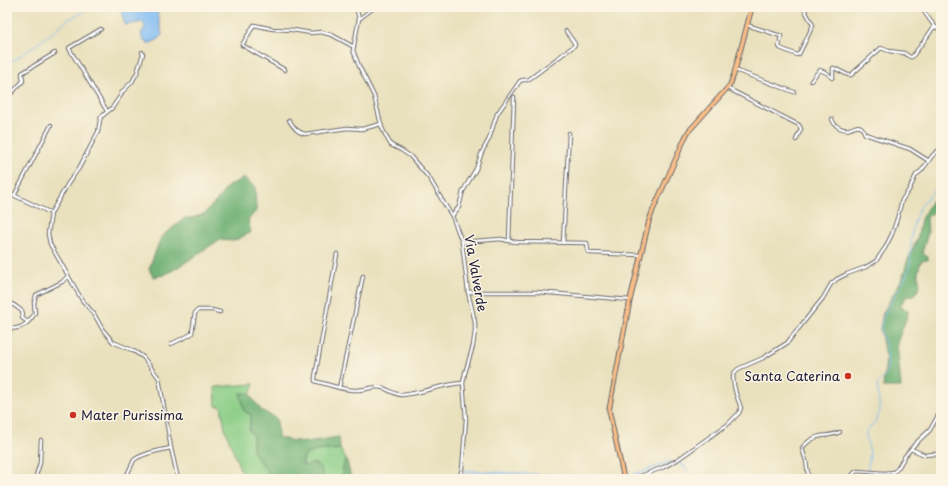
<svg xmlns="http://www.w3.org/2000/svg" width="948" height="486" font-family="'Playpen Sans',sans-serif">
<rect width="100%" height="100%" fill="#fcf5e5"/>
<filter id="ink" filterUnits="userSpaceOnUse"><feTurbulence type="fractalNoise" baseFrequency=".025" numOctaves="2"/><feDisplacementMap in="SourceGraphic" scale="8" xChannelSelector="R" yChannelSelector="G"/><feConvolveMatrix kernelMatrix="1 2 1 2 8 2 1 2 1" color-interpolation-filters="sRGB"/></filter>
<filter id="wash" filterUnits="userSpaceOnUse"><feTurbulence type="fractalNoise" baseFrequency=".012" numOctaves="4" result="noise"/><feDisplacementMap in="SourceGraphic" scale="16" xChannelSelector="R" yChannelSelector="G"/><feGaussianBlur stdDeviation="0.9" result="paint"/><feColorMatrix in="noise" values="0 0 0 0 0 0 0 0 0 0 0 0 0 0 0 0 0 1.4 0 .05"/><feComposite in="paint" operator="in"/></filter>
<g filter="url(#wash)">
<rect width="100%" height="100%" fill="#e9e1bd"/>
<g fill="#8bce87" stroke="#567861">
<path d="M 254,384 L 250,395 L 248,393 L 251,415 L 249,430 L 253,436 L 253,452 L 267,471 L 271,479 L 247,479 L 240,469 L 225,429 L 221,406 L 216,406 L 215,387 Z"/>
<path d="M 340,449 L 347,461 L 345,461 L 343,470 L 342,479 L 320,479 L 322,477 L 308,466 L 303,465 L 303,460 L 305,455 C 312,452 320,450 327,450 C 332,450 336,450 340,449 Z"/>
</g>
<g fill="#70b174" stroke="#496a58">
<path d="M 244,178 L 255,187 L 256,211 L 248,220 L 251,232 L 234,241 L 219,240 L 180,266 L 164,275 L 153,277 L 149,269 L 161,237 L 185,218 L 192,218 L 204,214 L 218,199 L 228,186 Z"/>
<path d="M 941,190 C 941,209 942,206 927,217 L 928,233 L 922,253 L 928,257 L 928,260 L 921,261 L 918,272 L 920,287 L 914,295 L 906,297 L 900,306 L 909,311 L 897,343 L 901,387 L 883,387 L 886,360 L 880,329 L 883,313 L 903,277 L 907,262 L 917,239 L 921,219 L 932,200 Z"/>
<path d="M 240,393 L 248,393 L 261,410 L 277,419 L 278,437 L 288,440 L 306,442 L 339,437 L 340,449 C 336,450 332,450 327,450 C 320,450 312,452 305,455 L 303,460 L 303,465 L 308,466 L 312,463 C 320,465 323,469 322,477 L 320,479 L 271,479 L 267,471 L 253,452 L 253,436 L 249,430 L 251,415 L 244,411 Z"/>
<path d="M 345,461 L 347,461 L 351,479 L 342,479 L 343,466 Z"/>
</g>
<path fill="#82bdf4" stroke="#527098" d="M 120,7 L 156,7 L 162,34 L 159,39 L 148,44 L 143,40 L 141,34 L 145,27 L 143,22 L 125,25 Z"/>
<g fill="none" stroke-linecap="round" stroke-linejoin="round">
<g stroke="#82bdf4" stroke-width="1">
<path d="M 7,60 L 13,61 L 51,34 L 67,20 L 86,11 L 89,7"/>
<path d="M 863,479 L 867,474 L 870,453 L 866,435 L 867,430 L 875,422 L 880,411 L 877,385 C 880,382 885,378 886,373 C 889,364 888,349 884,340 C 882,335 880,331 881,326 C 884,307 900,291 907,274 C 911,266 910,259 911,250 C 911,240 912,227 916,217 C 920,204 932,193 941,183"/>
</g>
<g stroke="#82bdf4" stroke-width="2">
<path d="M 678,462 C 686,466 688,472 692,479"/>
<path d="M 463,471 L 623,479 L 670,462"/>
</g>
</g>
</g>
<g filter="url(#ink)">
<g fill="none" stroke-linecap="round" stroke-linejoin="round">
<g stroke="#686568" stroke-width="4.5">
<g id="minor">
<path d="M 356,7 L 359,19 L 353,50 L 359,66 L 374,96 L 382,128 L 388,140 L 391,145 L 401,150 L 410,156 L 430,179 L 442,200 L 452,216 L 462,242 L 468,292 L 475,322 L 475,331 L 473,346 L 465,373 L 463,383 L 466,419 L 462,469 L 459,479"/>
<path d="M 919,7 L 922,9 L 935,27"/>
<path d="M 359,19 L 375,7"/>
<path d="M 747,25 L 781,36 L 779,46 L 780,48 L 797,55 L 799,54 L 806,40 L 813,25 L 803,7"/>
<path d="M 101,29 L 69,48 L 70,50 L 107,111"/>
<path d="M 285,70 L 242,45 L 254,25 L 273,29 L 293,30 L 311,33 L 321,32 L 332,35 L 354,47"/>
<path d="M 735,70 L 794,92"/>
<path d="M 811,81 L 817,73 L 820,70 L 827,73 L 832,78 L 833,77 L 833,68 L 834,68 L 848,75 L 851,75 L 881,48 L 889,51 L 904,53 L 910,57 L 912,57 L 927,37 L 933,28 L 936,27 L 941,31"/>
<path d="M 727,88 L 799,125 L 801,129 L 796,140"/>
<path d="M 7,98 L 23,81 L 22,73 L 55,53"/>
<path d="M 832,119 C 834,126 842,131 850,129 C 854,128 858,124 862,128 C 863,130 864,132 865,134 L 910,149 L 929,161"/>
<path d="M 289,120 C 293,126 297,133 305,134 L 347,128 L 362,129 L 381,124"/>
<path d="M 7,192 L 51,213 L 48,234 L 50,244 L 82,300 L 94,314 L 103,330 L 113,342 L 132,350 L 143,357 L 159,378 L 171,448 L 178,479"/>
<path d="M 14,196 L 51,125"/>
<path d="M 51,213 L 69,182 L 79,168 L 98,132 L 100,120 L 101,117 L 112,108 L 121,95 L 122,92 L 132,82 L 137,73 L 143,54 L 142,52"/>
<path d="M 452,216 L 459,207 L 463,191 L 476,169 L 482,152 L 489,139 L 497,114 L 520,81 L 523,80 L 528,80 L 574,46 L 575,44 L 566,31"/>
<path d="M 509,241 L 514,97"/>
<path d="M 462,242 L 501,239 L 509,241 L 517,242 L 587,243 L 588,251 L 590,253 L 641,255"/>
<path d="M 563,243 L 569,133"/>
<path d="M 337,254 L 315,377 L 315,381 C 327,384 345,391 357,390 C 365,390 371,387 379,387 C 387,388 394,395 402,395 C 423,393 443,384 463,383"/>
<path d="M 468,292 L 537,292 L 630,300"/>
<path d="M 9,303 C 16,305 17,308 22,311 L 23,314 L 22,318 L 28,322"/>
<path d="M 7,327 C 19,332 29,323 35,313 L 34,303 L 36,295 L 62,282 L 68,276"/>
<path d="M 7,335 L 11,329"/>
<path d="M 171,344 L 190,335 L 192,333 L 195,313 L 198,310 L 212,310 L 220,312"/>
<path d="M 339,388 L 363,276"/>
<path d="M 911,449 L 925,455 L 934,454 L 941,455"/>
<path d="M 35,479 L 40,463 L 41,440"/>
<path d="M 125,479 L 134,460 C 142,453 161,450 171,448"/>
<path d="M 633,479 L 664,467 L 677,460 L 718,431 L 727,425 L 739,413 L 741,408 L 736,394 L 734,385 L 733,377 L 734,373 L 738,369 L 763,358 L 787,343 L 823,298 L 831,284 L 837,279 L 847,274 L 866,267 L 876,261 L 885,248 L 892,234 L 897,219 L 902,200 L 909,190 L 916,175 L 922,170 L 932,156 L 941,148"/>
<path d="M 810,479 L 808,474 L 806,461 L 802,448 C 807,442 814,437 821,436 C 828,435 834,435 840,432"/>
<path d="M 849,479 L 855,472 L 857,471 L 884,473 L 894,472 L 898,468 L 905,456 L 915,444 L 930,430 L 941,410"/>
</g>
</g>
<g stroke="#686568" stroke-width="5.5">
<path id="major" d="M 624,479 L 609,410 L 630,300 L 649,221 L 653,210 L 685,138 L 688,132 L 730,85 L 734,74 L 752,7"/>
</g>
<use href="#minor" stroke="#fff" stroke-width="2.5"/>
<use href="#major" stroke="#f7bd88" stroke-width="3.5"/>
</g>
</g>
<g fill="#c8321e" stroke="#fcf5e5" stroke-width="1.5">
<circle cx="848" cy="376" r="4"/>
<circle cx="73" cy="415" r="4"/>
</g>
<g text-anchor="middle" stroke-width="3" stroke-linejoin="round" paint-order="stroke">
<g font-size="13" fill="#22223b" stroke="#fcf5e5">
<text transform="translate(476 273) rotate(80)" y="5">Via Valverde</text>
</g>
<g font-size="13" fill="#22223b" stroke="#fcf5e5" text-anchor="end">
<text x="840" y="381">Santa Caterina</text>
<text x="81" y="420" text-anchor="start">Mater Purissima</text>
</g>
</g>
<rect width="948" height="486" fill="none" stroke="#fcf5e5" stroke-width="24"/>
</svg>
